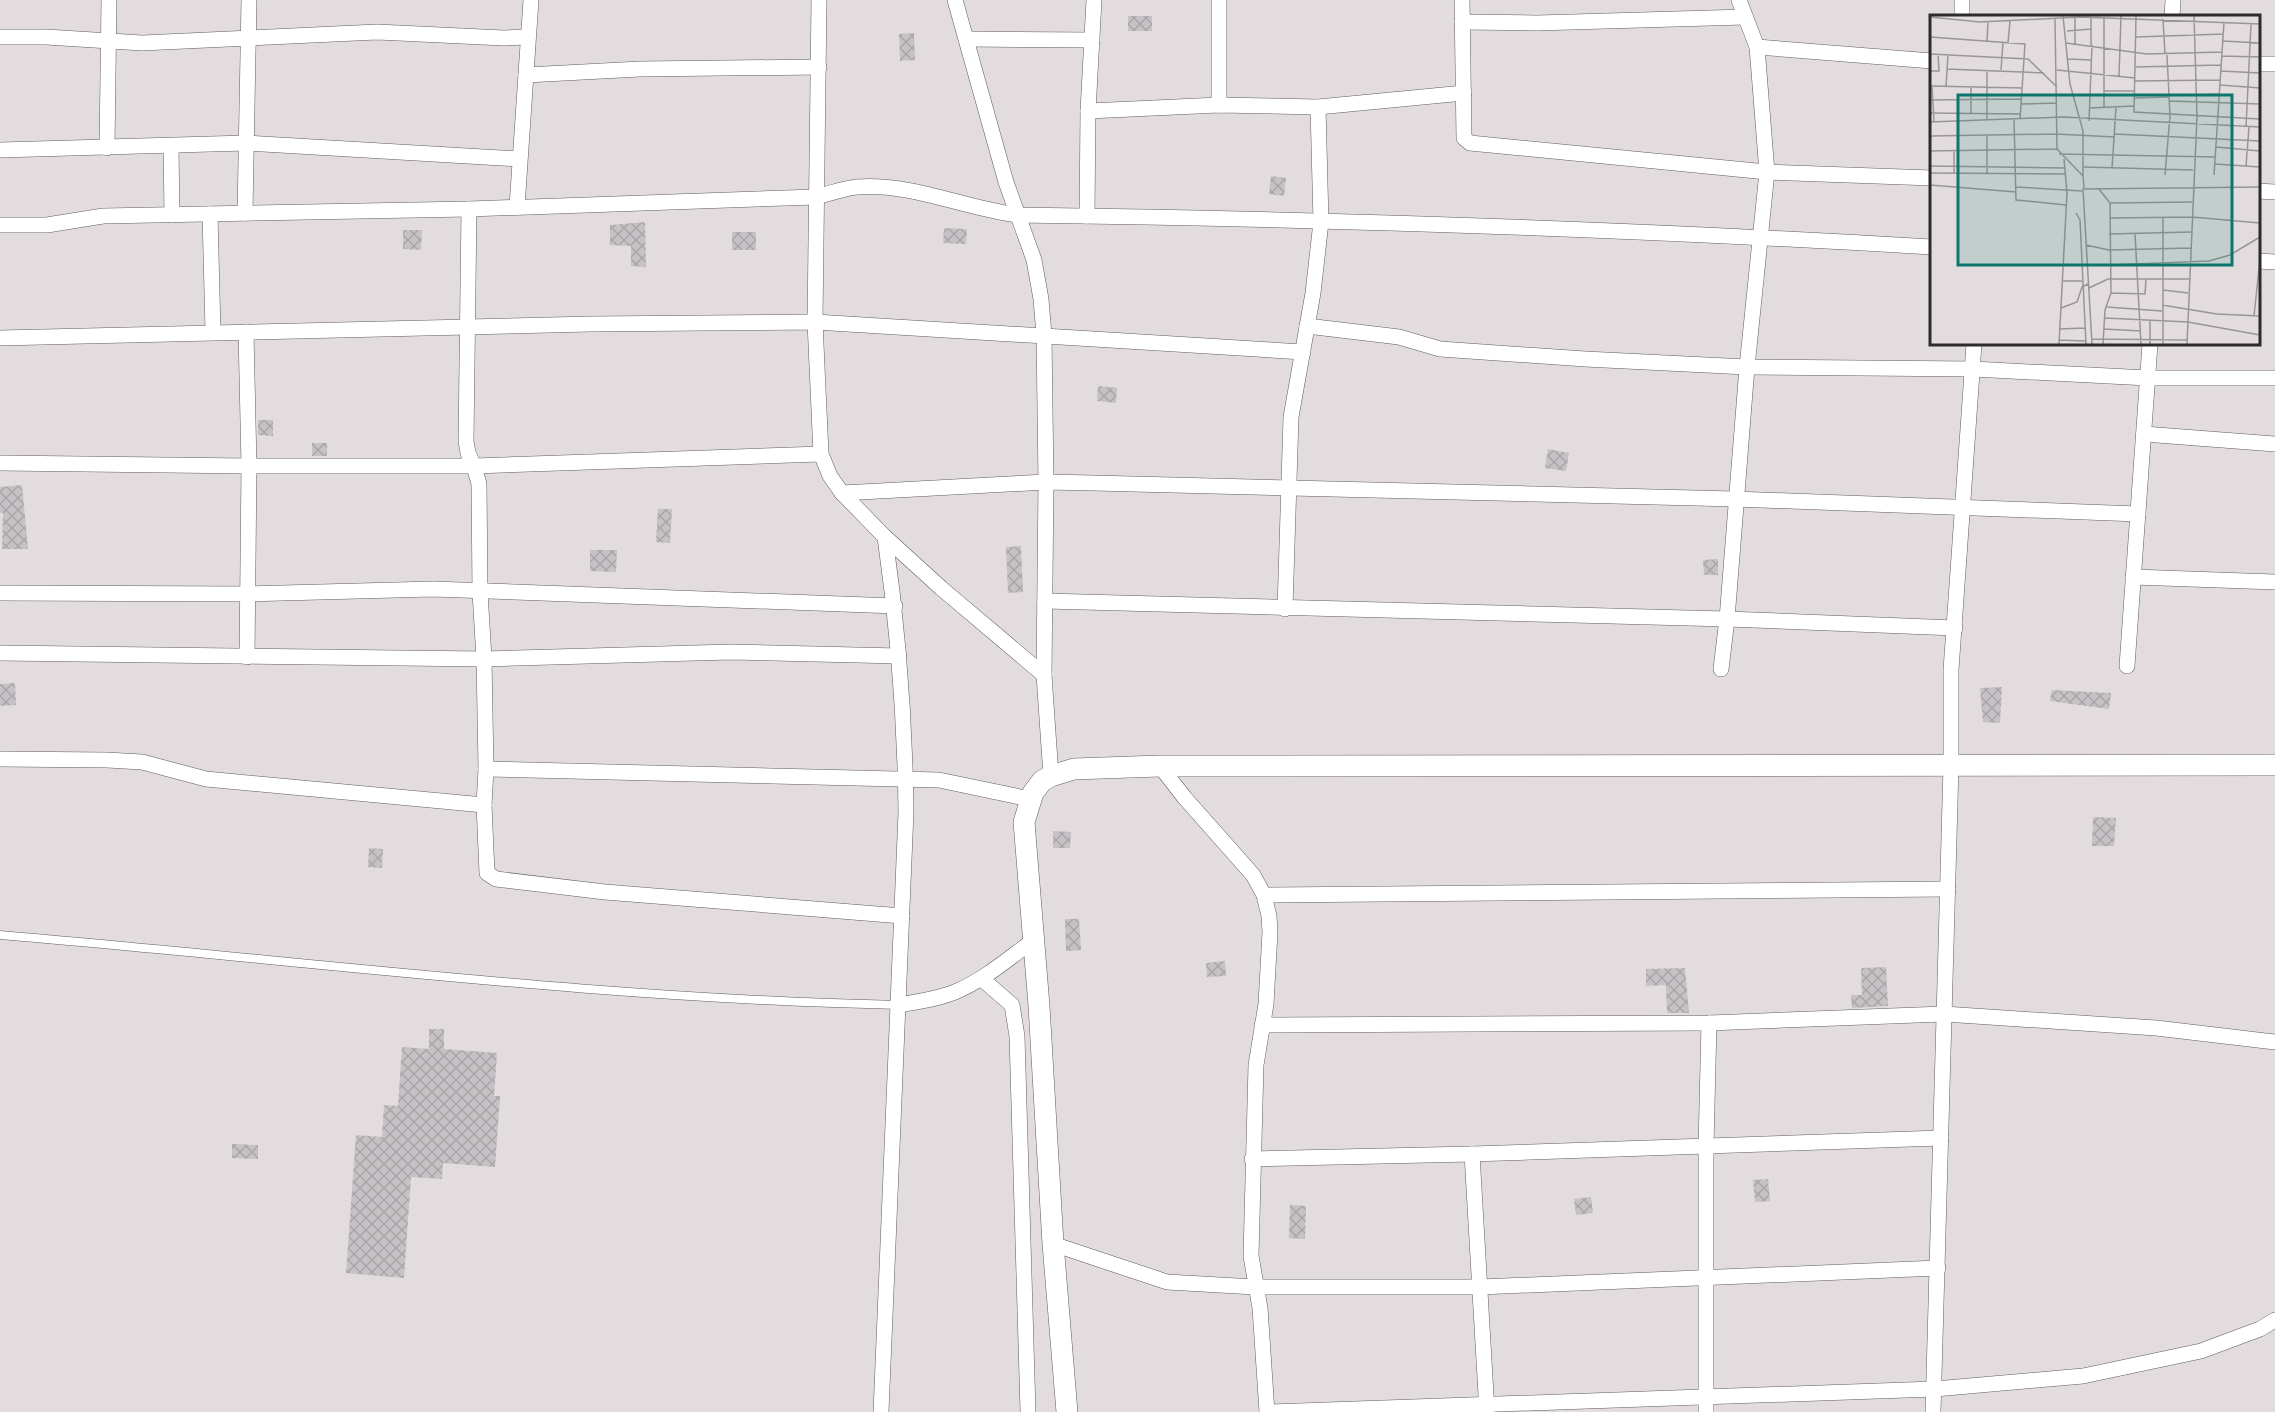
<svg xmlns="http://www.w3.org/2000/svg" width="2275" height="1412" font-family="Overpass,sans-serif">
<defs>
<pattern id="building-cross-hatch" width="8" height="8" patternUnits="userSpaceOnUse" patternTransform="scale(1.5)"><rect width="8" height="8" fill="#c5c1c4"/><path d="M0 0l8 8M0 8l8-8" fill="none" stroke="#a9a6a9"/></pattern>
</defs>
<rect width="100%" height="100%" fill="#e2dcde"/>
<g fill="url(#building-cross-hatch)">
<rect x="1128" y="16" width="24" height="15"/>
<path d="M 914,33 L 915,60 L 900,61 L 899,34 Z"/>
<path d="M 1271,176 L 1286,178 L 1284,196 L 1269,194 Z"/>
<path d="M 645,222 L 646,267 L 631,266 L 631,246 L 610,245 L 610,225 Z"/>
<path d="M 944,228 L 967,229 L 966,244 L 943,243 Z"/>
<path d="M 403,230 L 422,230 L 421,250 L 403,249 Z"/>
<rect x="732" y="232" width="24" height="18"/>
<path d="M 1098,386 L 1117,388 L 1116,403 L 1097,401 Z"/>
<path d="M 258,420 L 273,420 L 273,436 L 258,435 Z"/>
<rect x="312" y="443" width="15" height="13"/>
<path d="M 1548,449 L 1569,453 L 1566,471 L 1545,468 Z"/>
<path d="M 22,485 L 28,549 L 2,549 L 3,513 L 0,513 L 0,487 Z"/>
<path d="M 658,509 L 672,509 L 670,543 L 656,542 Z"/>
<path d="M 1021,546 L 1023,592 L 1008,593 L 1006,547 Z"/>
<path d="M 590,550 L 617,550 L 616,572 L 590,571 Z"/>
<path d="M 1718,559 L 1718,575 L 1704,575 L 1703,560 Z"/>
<path d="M 15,683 L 16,705 L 0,706 L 0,684 Z"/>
<path d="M 2002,687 L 2000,723 L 1983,722 L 1980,688 Z"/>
<path d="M 2052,690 L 2111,693 L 2109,709 L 2050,701 Z"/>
<path d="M 2093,817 L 2116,818 L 2114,846 L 2092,846 Z"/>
<path d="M 1053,831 L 1071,832 L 1070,848 L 1053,848 Z"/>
<path d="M 369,848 L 383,849 L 382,868 L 368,867 Z"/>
<path d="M 1065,919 L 1079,919 L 1081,950 L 1066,951 Z"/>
<path d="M 1225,961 L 1226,976 L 1207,977 L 1206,963 Z"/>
<path d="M 1886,967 L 1888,1006 L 1852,1008 L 1851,995 L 1862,995 L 1861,968 Z"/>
<path d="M 1685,968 L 1689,1013 L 1667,1013 L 1666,985 L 1646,986 L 1646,969 Z"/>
<path d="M 429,1029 L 444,1029 L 444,1049 L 497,1053 L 494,1096 L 500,1096 L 495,1167 L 443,1163 L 442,1179 L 411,1177 L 404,1278 L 346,1273 L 356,1135 L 382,1137 L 384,1105 L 398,1106 L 402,1047 L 429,1049 Z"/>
<path d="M 232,1144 L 258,1145 L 258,1159 L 232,1158 Z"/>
<path d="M 1768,1179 L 1770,1201 L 1755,1202 L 1753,1180 Z"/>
<path d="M 1591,1197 L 1593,1213 L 1576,1215 L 1574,1199 Z"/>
<path d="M 1290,1205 L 1306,1206 L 1305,1239 L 1289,1238 Z"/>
</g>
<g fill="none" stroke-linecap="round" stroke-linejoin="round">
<g stroke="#615c5e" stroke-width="9">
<path id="lane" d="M 0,935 C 299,960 598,999 899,1005"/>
</g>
<g stroke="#615c5e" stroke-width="16">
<g id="street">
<path d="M 819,0 L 815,322 L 821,454 L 830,476 L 842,493 L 885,537 L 941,588 L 1044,675 L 1051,776"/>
<path d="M 955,0 L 1006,182 L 1034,260 L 1041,299 L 1044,335 L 1046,482 L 1044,675"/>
<path d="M 1219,0 L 1219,105"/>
<path d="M 1462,0 L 1464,138 L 1470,143 L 1767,172 L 1932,178"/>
<path d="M 1962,0 L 1962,16"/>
<path d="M 2172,16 L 2173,0"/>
<path d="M 1462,22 L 1537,23 L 1745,17"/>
<path d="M 0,37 L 46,37 L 142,43 L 377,32 L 504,38 L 528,37"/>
<path d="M 967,39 L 1092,40"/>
<path d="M 1757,47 L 1932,61"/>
<path d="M 2258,64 L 2275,64"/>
<path d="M 526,75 L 640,69 L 819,67"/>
<path d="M 1088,111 L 1219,105 L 1318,107 L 1464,93"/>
<path d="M 171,147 L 172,215"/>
<path d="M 107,148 L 109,0"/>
<path d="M 0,150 L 246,143 L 519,159"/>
<path d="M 2258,191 L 2275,192"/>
<path d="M 517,207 L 531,0"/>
<path d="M 469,209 L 466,441 L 468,453 L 474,466 L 479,484 L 480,592 L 484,659 L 486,769 L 484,805 L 487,873 L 496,879 L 605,892 L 902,916"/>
<path d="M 245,213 L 249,0"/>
<path d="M 210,214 L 213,332"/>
<path d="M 1087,216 L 1088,111 L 1094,0"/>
<path d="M 0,225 L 47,225 L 103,216 L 469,209 L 816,197 C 829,194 844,188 857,187 C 912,183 963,208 1017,215 C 1322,219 1627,229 1932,247"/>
<path d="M 2258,261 L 2275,262"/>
<path d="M 1307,326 L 1399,337 L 1440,349 L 1585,359 L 1747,367 L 1973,369 L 2148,378 L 2275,378"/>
<path d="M 246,332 L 249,466 L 247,657"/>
<path d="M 0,338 L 591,324 L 815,322 L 1303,352"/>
<path d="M 2144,434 L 2275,444"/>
<path d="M 0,463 L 249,466 L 474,466 L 821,454"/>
<path d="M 842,493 L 1046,482 L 1093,483 L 1735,499 L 2138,514"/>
<path d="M 2133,577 L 2275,582"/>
<path d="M 0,593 L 248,594 L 433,589 L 895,606"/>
<path d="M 1045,601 L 1727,619 L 1955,628"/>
<path d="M 1285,609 L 1291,417 L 1313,293 L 1321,222 L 1318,107"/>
<path d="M 0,653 L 484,659 L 731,652 L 899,656"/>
<path d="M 2127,666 L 2150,344"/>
<path d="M 1721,669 L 1727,619 L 1747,367 L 1767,172 L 1757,47 L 1739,0"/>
<path d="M 0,759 L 107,760 L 142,762 L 206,779 L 484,805"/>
<path d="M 1160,766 L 1184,797 L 1253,875 L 1264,895"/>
<path d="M 486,769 L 939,780 L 1030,799"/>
<path d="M 982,979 L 1012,1005 L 1017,1036 L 1028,1412"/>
<path d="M 899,1005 C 918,1002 937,999 955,992 C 984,980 1009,958 1034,940"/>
<path d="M 1262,1025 L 1709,1023 L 1944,1014 L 2156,1028 L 2275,1042"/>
<path d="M 1472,1154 L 1487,1412"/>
<path d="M 1252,1159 L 1472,1154 L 1941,1138"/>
<path d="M 1053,1244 L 1167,1282 L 1255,1287 L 1480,1287 L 1938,1268"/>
<path d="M 881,1412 L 906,812 C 905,720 898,628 885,537"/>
<path d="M 1267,1412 L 1260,1308 L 1251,1256 L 1256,1065 L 1266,1004 L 1270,932 L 1269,916 L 1264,895 L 1948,889"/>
<path d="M 1267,1412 L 1935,1389 L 2083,1376 L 2201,1351 L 2260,1329 L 2275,1320"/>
<path d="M 1706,1412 L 1706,1146 L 1709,1023"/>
<path d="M 1933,1412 L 1951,766 L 1951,670 L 1974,344"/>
</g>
</g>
<g stroke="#615c5e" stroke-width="22">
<path id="secondary" d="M 1067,1412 L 1053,1244 L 1039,1006 L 1024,822 L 1033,793 L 1042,781 L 1051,776 L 1074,769 L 1160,766 L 2275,765"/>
</g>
<use href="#lane" stroke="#fff" stroke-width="8"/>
<use href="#street" stroke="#fff" stroke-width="15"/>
<use href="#secondary" stroke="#fff" stroke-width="21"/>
</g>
<g transform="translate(1930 15)">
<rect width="330" height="330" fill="#e2dcde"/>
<path fill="none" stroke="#999596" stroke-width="1.5" d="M 133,1 L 140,69 L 153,116 L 153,161M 206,1 L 204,97 L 330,104M 0,2 L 50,7 L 150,2 L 330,9M 161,3 L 161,30M 174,3 L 174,92M 125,4 L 127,134 L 153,161 L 154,173M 233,4 L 235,39M 137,16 L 161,14M 0,22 L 95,29 L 90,105M 206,22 L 294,19M 57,26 L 58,7M 293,26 L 330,28M 78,28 L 80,6M 136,28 L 217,39 L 292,37M 145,29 L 145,2M 0,39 L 98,44 L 127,72M 292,41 L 330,42M 137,44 L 161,45M 205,52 L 291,50M 17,54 L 114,58M 71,55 L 73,27M 127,55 L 205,63M 0,56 L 9,56 L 8,39M 291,56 L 330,58M 189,61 L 191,1M 204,66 L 290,65M 290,70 L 330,73M 0,71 L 92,73M 2,71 L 4,107M 16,71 L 18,40M 174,76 L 204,76M 264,80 L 289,79M 204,83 L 238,82M 0,85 L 91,84M 239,86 L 330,89M 91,89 L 126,88M 159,93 L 204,91M 0,98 L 90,99M 41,98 L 41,71M 57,105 L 57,55M 84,105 L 86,185 L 136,190M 159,106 L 162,30M 0,107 L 134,102 L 330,112M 316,112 L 321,9M 185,119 L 330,126M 57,120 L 57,159M 0,121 L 126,119 L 185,122M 286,132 L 330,136M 0,136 L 127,134M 129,139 L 285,142M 285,149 L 330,152M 0,151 L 135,153M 316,151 L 319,112M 154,152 L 263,155M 182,153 L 186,93M 0,158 L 136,159M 24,158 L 24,135M 235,160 L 240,101 L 237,40M 284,160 L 294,7M 0,170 L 86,177M 86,172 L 152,176M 168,173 L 180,188M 146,198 L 150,205 L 156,329M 180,203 L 262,202 L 330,208M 179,219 L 261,217M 205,219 L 211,329M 156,230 L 179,235 L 261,233M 180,250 L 279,246 L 300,240 L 330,222M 133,266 L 152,266M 159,273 L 178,264 L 260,264M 233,275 L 258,278M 181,278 L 215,279 L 216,264M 232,290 L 287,299 L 330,301M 177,292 L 232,296M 131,293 L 147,287 L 152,272 L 158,269M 324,301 L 330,244M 175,303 L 258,307 L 330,320M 130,314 L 155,313M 174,314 L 211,316M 161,324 L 257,325M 129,325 L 156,326M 129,329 L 137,178 L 134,144M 162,329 L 153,174 L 330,172M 173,329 L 175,295 L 181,278 L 180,188 L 262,187M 220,329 L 220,305M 233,329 L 233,203M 257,329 L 267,102 L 264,1"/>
<path fill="#0f766e" fill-opacity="0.15" stroke="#0f766e" stroke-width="3" d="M 28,80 L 302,80 L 302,250 L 28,250 Z"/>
<rect width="330" height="330" fill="none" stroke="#2c2a2b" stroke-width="3"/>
</g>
</svg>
